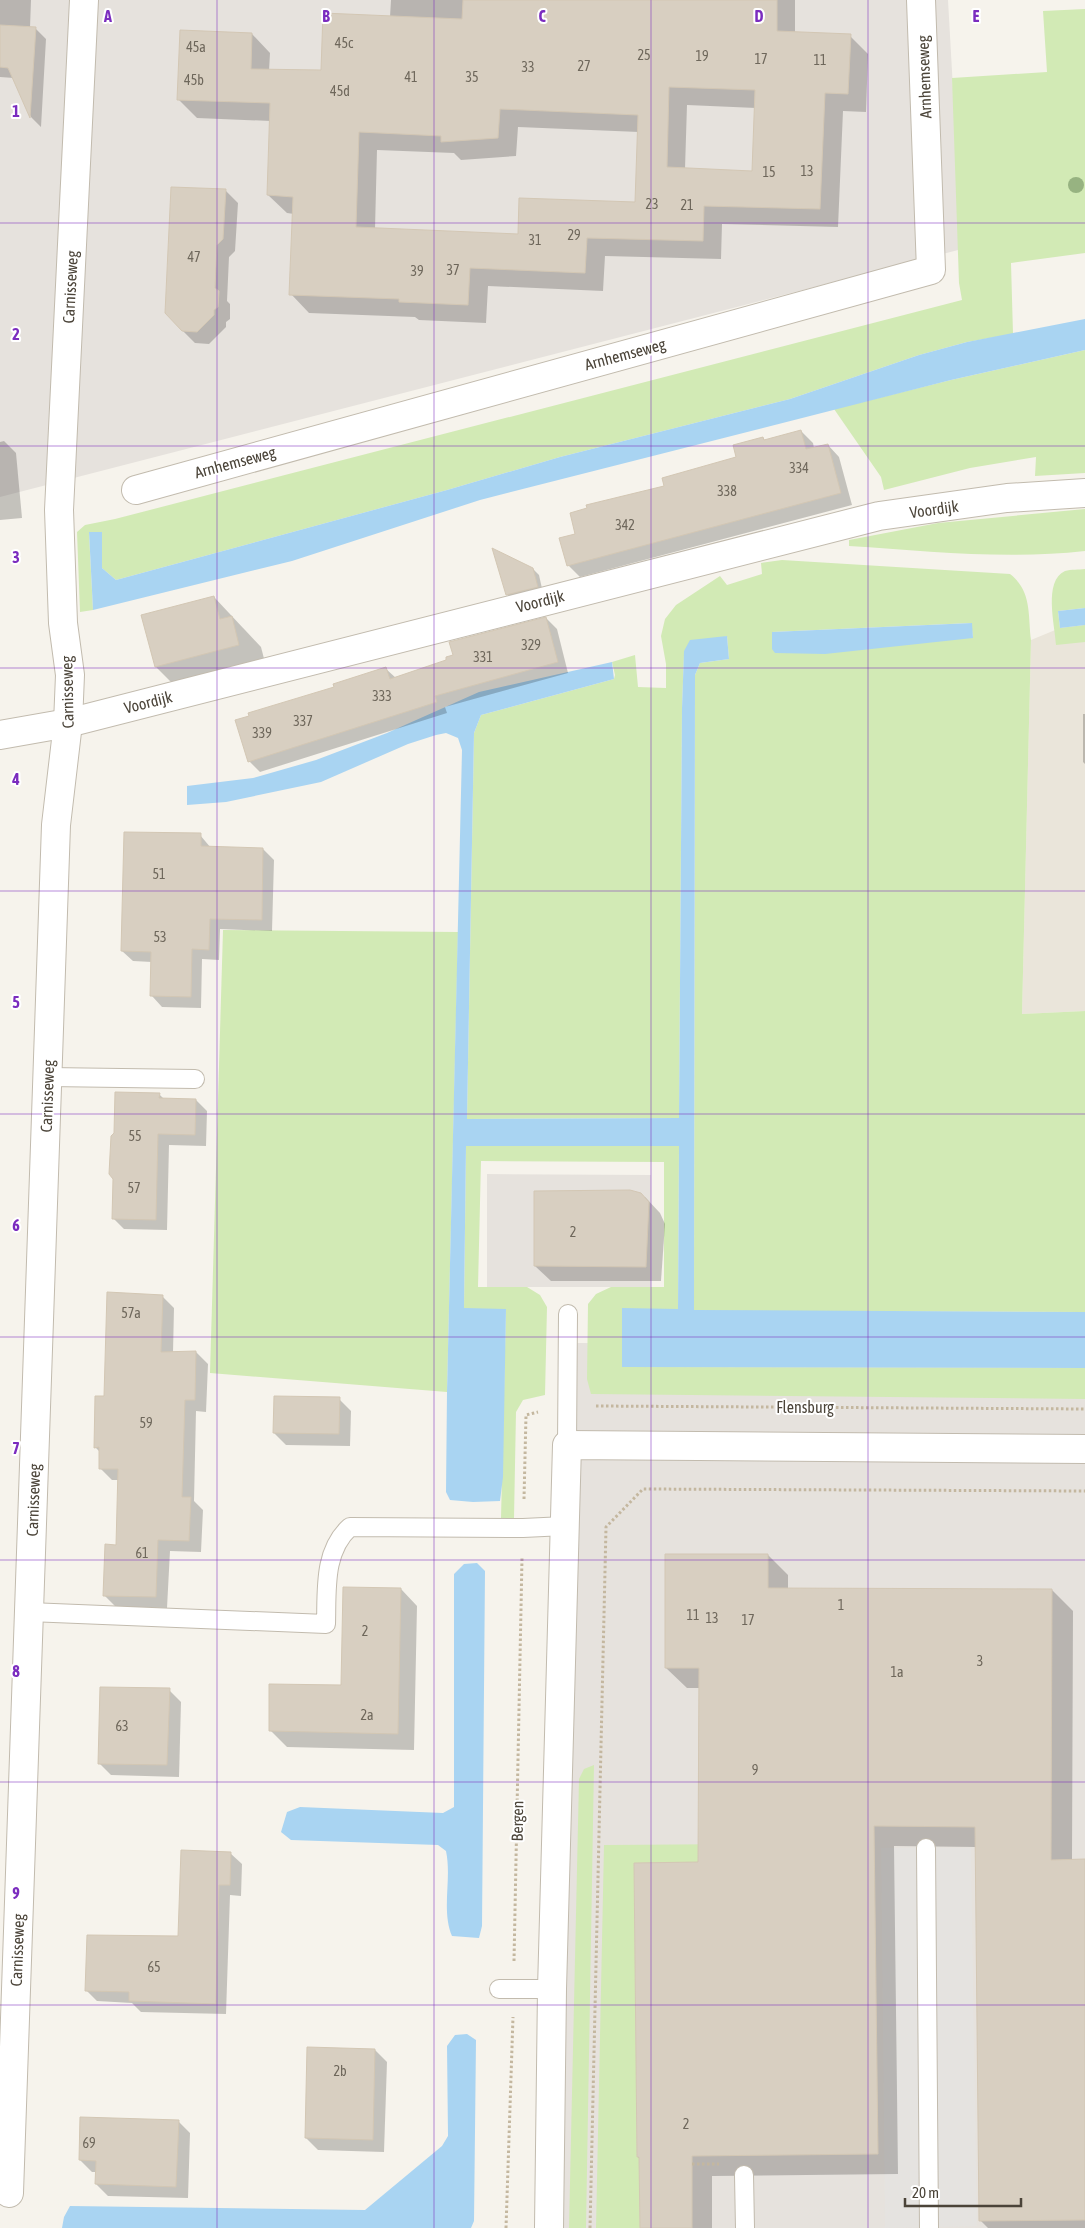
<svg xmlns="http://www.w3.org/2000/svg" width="1085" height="2228" font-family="'Asap Condensed',sans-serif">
<rect width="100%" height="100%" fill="#f6f3ec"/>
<path fill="#eae5da" d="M 1085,625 L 1085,1011 L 1022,1014 L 1031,640 L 1060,628 Z"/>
<g fill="#e6e2dd">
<path d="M 0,0 L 948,0 L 962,249 L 0,497 Z"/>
<path d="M 487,1174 L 651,1175 L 651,1287 L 487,1287 Z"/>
<path d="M 571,1343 L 1085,1344 L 1085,2228 L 552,2228 Z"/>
</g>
<g fill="#d2eab5" fill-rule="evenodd">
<path d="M 1085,9 L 1085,253 L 1011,263 L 1013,334 L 967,342 L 919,355 L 790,399 L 560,457 L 447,490 L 116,580 L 102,568 L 102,532 L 89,533 L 93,610 L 80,612 L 77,532 L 85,525 L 115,519 L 962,300 L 959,283 L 952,78 L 1047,72 L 1043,11 Z"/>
<path d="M 1085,350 L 1085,473 L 1035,476 L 1036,457 L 970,468 L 884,490 L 881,477 L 834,409 L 951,380 Z"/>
<path d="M 1085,509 L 1085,551 C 1006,560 927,551 849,546 L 849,540 L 938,523 Z"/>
<path d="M 782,560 L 1010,574 C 1032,591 1028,615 1031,640 L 1022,1014 L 1085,1011 L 1085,1312 L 694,1311 L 695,675 L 700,663 L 729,659 L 727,636 L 684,651 L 684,655 L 682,708 L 679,1118 L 467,1119 L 474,733 L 481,715 L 614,679 L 615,675 L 612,662 L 635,655 L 638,687 L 666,688 L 666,664 L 661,636 L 665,619 L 676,605 L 720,576 L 727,585 L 762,574 L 761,563 ZM 971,623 L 973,637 L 772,632 Z"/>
<path d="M 1085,569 L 1085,608 L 1058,611 L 1060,628 L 1085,625 L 1085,642 L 1056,645 C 1055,625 1043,581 1065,571 C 1071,569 1079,570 1085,569 Z"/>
<path d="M 223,930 L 458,932 L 447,1392 L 210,1373 Z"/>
<path d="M 466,1146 L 679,1146 L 678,1309 L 623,1367 L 1085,1368 L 1085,1399 L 591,1394 L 587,1379 L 588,1304 L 596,1294 L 611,1287 L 664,1287 L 664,1162 L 481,1161 L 478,1287 L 527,1287 L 540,1295 L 547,1307 L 545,1395 L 523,1400 L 516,1412 L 514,1518 L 501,1518 L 506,1309 L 464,1309 Z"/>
<path d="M 594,1765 L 586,2228 L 569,2228 L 579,1779 L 584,1769 Z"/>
<path d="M 748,1844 L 748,1862 L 634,1863 L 637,2157 L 639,2157 L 640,2228 L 596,2228 L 604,1845 Z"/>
</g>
<path fill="#e5e3e0" d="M 881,1848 L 971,1848 L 977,2226 L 885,2228 Z"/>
<g fill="#a9d4f2">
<path d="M 1085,319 L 1085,350 L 951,380 L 480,500 L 292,561 L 93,610 L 89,532 L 102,532 L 102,568 L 116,580 L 447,490 L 560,457 L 790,399 L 919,355 L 967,342 Z"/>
<path d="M 1085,608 L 1085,625 L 1060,628 L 1058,611 Z"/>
<path d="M 972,623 L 973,638 L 825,654 L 775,653 L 772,649 L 772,632 Z"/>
<path d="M 727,636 L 729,659 L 700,663 L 695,675 L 694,1310 L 1085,1312 L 1085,1368 L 622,1367 L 622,1308 L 678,1309 L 679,1146 L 466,1146 L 464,1308 L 506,1309 L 503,1477 L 500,1501 L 473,1502 L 450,1500 L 446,1492 L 447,1392 L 462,750 L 458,738 L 446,733 L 436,735 L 408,744 L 321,782 L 226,802 L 187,805 L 187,786 L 253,778 L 316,760 L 387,733 L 479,692 L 612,662 L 614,679 L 481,715 L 474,733 L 467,1119 L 679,1118 L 682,708 L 684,651 L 690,640 Z"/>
<path d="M 477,1563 L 485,1571 L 482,1926 L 479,1938 L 452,1936 C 441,1910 452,1879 446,1851 L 438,1845 L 291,1840 L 281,1832 L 287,1812 L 300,1807 L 443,1813 L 454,1807 L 454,1574 L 464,1564 Z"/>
<path d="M 467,2034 L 476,2040 L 474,2221 L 471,2228 L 62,2228 L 64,2217 L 70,2206 L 365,2210 L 442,2146 L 448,2136 L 447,2046 L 455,2035 Z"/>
</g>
<g fill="#0003" fill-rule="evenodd">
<path d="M 0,0 L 31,0 L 30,28 L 35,28 L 46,39 L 41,127 L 31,117 L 14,78 L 0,77 Z"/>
<path d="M 391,0 L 795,0 L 795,33 L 850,36 L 868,54 L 866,112 L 843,111 L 838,227 L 722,224 L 721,259 L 605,256 L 603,291 L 488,286 L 486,323 L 419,320 L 415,317 L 309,313 L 291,294 L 294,214 L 287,213 L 268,195 L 271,121 L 197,118 L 178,99 L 252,34 L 270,53 L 269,71 L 322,72 L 390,17 ZM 687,105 L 756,108 L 753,172 L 685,169 ZM 518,127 L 639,132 L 636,203 L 519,235 L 375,229 L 377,150 L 454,153 L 461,160 L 516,156 Z"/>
<path d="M 226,191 L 238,203 L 235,251 L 229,257 L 227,301 L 230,304 L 230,319 L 226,322 L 226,327 L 209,344 L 195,343 L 182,330 Z"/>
<path d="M 801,431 L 813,443 L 814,448 L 828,445 L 839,457 L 852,505 L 580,577 L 568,565 L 576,535 L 666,486 L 738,457 L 763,438 L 765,441 Z"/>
<path d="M 4,441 L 16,453 L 22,518 L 0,520 L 0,442 Z"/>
<path d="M 533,569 L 539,575 L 543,593 L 513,600 L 507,594 Z"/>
<path d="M 214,597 L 261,647 L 268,674 L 185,696 L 156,667 Z"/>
<path d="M 546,618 L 557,629 L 568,673 L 445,707 L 447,713 L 260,772 L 249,761 L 386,669 L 396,678 L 448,661 Z"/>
<path d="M 1083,714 L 1085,714 L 1085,764 L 1083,762 Z"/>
<path d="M 200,835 L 211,848 L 263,849 L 274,860 L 272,931 L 220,929 L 219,960 L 202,959 L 201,1008 L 162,1007 L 152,996 L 152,962 L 133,961 L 122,951 Z"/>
<path d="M 159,1094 L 164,1099 L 196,1100 L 207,1111 L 206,1146 L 169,1145 L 167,1230 L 124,1229 L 113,1218 Z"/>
<path d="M 645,1197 L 660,1213 L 665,1224 L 661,1281 L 551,1281 L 535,1266 Z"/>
<path d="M 162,1296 L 174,1308 L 173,1353 L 196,1352 L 208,1364 L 206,1412 L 196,1411 L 194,1501 L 203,1510 L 201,1552 L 170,1551 L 167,1608 L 116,1607 L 104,1595 L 117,1546 L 119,1480 L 112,1480 L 100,1468 L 100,1452 L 95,1447 L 105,1397 Z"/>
<path d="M 339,1399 L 351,1411 L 350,1446 L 286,1445 L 274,1433 Z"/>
<path d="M 768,1555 L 788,1575 L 788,1590 L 1052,1590 L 1073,1611 L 1072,1861 L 1085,1861 L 1085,2228 L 988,2228 L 981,2221 L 976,1847 L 894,1846 L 898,2174 L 712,2176 L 712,2228 L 641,2228 L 640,2159 L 638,2157 L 699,1864 L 700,1688 L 687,1688 L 666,1668 Z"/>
<path d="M 401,1589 L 417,1606 L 414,1750 L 287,1747 L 270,1730 L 342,1687 Z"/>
<path d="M 169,1690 L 181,1702 L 179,1777 L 111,1775 L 99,1763 Z"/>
<path d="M 230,1853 L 242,1864 L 241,1896 L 230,1895 L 226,2014 L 141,2012 L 132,2003 L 97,2001 L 86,1990 L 179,1937 Z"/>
<path d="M 375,2050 L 387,2062 L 384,2152 L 318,2150 L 306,2138 Z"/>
<path d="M 178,2121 L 190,2133 L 188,2198 L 108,2196 L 96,2184 L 97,2172 L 92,2172 L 80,2160 Z"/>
</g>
<g fill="#d8cfc1" stroke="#d3c7b4" fill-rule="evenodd">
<path d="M 463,0 L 777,0 L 777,31 L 851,34 L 848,94 L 825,93 L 820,209 L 704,206 L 703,241 L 587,238 L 585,273 L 470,268 L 468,305 L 399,302 L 399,299 L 289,295 L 293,197 L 267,195 L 270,103 L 177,100 L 180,30 L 252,33 L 251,69 L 321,70 L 323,13 L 462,19 ZM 669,87 L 755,90 L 752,171 L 667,167 ZM 500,109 L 638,115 L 635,202 L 519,198 L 518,234 L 356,227 L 359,132 L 441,136 L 441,142 L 498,138 Z"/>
<path d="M 0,25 L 36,27 L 30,118 L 8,68 L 0,67 Z"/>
<path d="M 171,187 L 226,189 L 223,239 L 217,245 L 215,288 L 219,291 L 218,307 L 214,310 L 214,315 L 197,332 L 182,331 L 165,313 Z"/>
<path d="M 801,430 L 806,449 L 828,444 L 841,493 L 567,566 L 559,538 L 575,534 L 570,513 L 587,508 L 586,505 L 664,486 L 662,478 L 736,457 L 733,445 L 763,437 L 764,440 Z"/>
<path d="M 492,548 L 533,568 L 538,587 L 506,595 Z"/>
<path d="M 214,596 L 220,619 L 232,616 L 239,645 L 155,667 L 141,615 Z"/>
<path d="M 546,617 L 558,662 L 435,696 L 437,702 L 248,762 L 235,720 L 249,716 L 248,713 L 334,687 L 333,684 L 386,667 L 390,679 L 446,660 L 446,657 L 453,655 L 449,642 Z"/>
<path d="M 124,832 L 201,833 L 201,846 L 263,848 L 262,920 L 210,919 L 209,950 L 192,949 L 191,997 L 150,996 L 151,952 L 121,951 Z"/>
<path d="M 115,1092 L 160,1093 L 159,1098 L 196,1099 L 195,1135 L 158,1134 L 156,1220 L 112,1219 L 113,1179 L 109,1174 L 111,1136 L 114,1133 Z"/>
<path d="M 630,1190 L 641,1193 L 649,1202 L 646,1267 L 534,1266 L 534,1191 Z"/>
<path d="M 107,1292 L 163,1295 L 161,1352 L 196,1351 L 195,1400 L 185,1400 L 182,1497 L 191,1497 L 189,1541 L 158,1540 L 156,1597 L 103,1596 L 105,1544 L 116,1545 L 118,1469 L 99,1469 L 99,1447 L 94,1448 L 95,1396 L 104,1396 Z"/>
<path d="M 274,1396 L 340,1397 L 339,1434 L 273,1433 Z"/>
<path d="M 665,1554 L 768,1554 L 768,1588 L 1052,1589 L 1051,1860 L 1085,1859 L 1085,2220 L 979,2221 L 975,1827 L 874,1826 L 878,2154 L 692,2156 L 692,2228 L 640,2228 L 639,2157 L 637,2157 L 634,1863 L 698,1862 L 699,1668 L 665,1668 Z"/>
<path d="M 343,1587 L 401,1588 L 398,1734 L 269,1731 L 269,1684 L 341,1685 Z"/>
<path d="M 100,1687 L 170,1688 L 167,1765 L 98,1764 Z"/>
<path d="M 181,1850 L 231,1852 L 230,1885 L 219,1885 L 216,2004 L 129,2001 L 129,1992 L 85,1991 L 87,1935 L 178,1936 Z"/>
<path d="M 307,2047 L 375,2049 L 373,2140 L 305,2138 Z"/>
<path d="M 80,2117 L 179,2120 L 176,2187 L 95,2184 L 96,2161 L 79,2160 Z"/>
</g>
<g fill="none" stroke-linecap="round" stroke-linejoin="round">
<g stroke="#c2bbae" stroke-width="20">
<g id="service">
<path d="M 48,1077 L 195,1079"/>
<path d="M 567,1445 L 568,1314"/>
<path d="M 29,1612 L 326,1624 C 327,1591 323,1551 350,1527 L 523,1528 L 565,1526"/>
<path d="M 926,1848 L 929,2228"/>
<path d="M 499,1989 L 552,1989"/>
<path d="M 744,2175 L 745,2228"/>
</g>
</g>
<g stroke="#c2bbae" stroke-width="30">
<g id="minor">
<path d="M 136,490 L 931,270 L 921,0"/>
<path d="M 0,735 L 68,723 L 879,516 L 1007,498 L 1085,493"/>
<path d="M 9,2193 L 56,825 L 68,723 L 70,675 L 63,623 L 59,510 L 84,0"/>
<path d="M 549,2228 L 552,1989 L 567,1445 L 1085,1449"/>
</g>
</g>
<g stroke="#c4b79f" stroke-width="3" stroke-dasharray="2.5 2.5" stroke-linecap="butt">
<path d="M 596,1406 L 1085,1409"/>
<path d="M 524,1499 L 526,1415 L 538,1412"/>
<path d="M 514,1961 L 522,1558"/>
<path d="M 692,2164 L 719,2164"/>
<path d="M 506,2228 L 513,2017"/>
<path d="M 590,2228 L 606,1527 L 643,1489 L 1085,1491"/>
</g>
<use href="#service" stroke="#fff" stroke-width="18"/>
<use href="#minor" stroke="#fff" stroke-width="28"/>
</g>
<circle fill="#97b381" cx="1076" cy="185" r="8"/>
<path fill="none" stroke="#7b2cbf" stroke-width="1" stroke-opacity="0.55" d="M 217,0 L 217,2228M 434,0 L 434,2228M 651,0 L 651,2228M 868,0 L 868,2228M 0,223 L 1085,223M 0,446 L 1085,446M 0,668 L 1085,668M 0,891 L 1085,891M 0,1114 L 1085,1114M 0,1337 L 1085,1337M 0,1560 L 1085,1560M 0,1782 L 1085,1782M 0,2005 L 1085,2005"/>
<g text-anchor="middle" stroke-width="4" stroke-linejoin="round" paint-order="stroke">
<g font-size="14" fill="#6e675b">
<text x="344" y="48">45c</text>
<text x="196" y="52">45a</text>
<text x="644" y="60">25</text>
<text x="702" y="61">19</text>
<text x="761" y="64">17</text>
<text x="820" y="65">11</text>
<text x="584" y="71">27</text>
<text x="528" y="72">33</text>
<text x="411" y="82">41</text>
<text x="472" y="82">35</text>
<text x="194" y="85">45b</text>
<text x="340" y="96">45d</text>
<text x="807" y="176">13</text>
<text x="769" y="177">15</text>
<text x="652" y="209">23</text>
<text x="687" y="210">21</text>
<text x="574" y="240">29</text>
<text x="535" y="245">31</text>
<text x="194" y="262">47</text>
<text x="453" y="275">37</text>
<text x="417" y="276">39</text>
<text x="799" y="473">334</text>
<text x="727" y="496">338</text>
<text x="625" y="530">342</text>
<text x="531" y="650">329</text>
<text x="483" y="662">331</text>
<text x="382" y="701">333</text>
<text x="303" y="726">337</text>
<text x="262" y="738">339</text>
<text x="159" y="879">51</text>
<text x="160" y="942">53</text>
<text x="135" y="1141">55</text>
<text x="134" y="1193">57</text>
<text x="573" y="1237">2</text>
<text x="131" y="1318">57a</text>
<text x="146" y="1428">59</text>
<text x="142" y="1558">61</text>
<text x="841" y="1610">1</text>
<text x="693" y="1620">11</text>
<text x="712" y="1623">13</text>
<text x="748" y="1625">17</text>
<text x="365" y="1636">2</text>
<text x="980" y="1666">3</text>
<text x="897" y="1677">1a</text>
<text x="367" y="1720">2a</text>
<text x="122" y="1731">63</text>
<text x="755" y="1775">9</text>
<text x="154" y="1972">65</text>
<text x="340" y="2076">2b</text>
<text x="686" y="2129">2</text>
<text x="89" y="2148">69</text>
</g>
<g font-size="16" fill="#4b4439" stroke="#fff">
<text transform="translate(924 77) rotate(-92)" y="6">Arnhemseweg</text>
<text transform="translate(70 287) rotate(-87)" y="6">Carnisseweg</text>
<text transform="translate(625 354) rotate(-15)" y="6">Arnhemseweg</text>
<text transform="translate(235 462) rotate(-15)" y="6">Arnhemseweg</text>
<text transform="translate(934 509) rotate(-8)" y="6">Voordijk</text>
<text transform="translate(540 601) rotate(-14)" y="6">Voordijk</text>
<text transform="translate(67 692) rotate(-91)" y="6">Carnisseweg</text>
<text transform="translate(148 702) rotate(-14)" y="6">Voordijk</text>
<text transform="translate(47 1096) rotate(-88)" y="6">Carnisseweg</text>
<text x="805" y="1413">Flensburg</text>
<text transform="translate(33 1500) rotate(-88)" y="6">Carnisseweg</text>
<text transform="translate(517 1821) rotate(-89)" y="6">Bergen</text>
<text transform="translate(17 1950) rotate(-88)" y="6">Carnisseweg</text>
</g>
</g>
<g font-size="16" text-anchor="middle" font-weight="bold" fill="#7b2cbf" stroke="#fff" stroke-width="4" stroke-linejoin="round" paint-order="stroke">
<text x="108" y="22">A</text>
<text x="326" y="22">B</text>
<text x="542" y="22">C</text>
<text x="759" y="22">D</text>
<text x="976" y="22">E</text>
<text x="16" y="117">1</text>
<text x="16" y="340">2</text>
<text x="16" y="563">3</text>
<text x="16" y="785">4</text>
<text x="16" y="1008">5</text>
<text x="16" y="1231">6</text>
<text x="16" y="1454">7</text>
<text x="16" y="1677">8</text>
<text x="16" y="1899">9</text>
</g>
<path d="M905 2198v8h116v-8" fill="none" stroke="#4b4439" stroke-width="2.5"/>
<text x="912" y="2198" font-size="15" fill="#4b4439" stroke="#ffffff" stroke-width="4" paint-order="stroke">20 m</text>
</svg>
